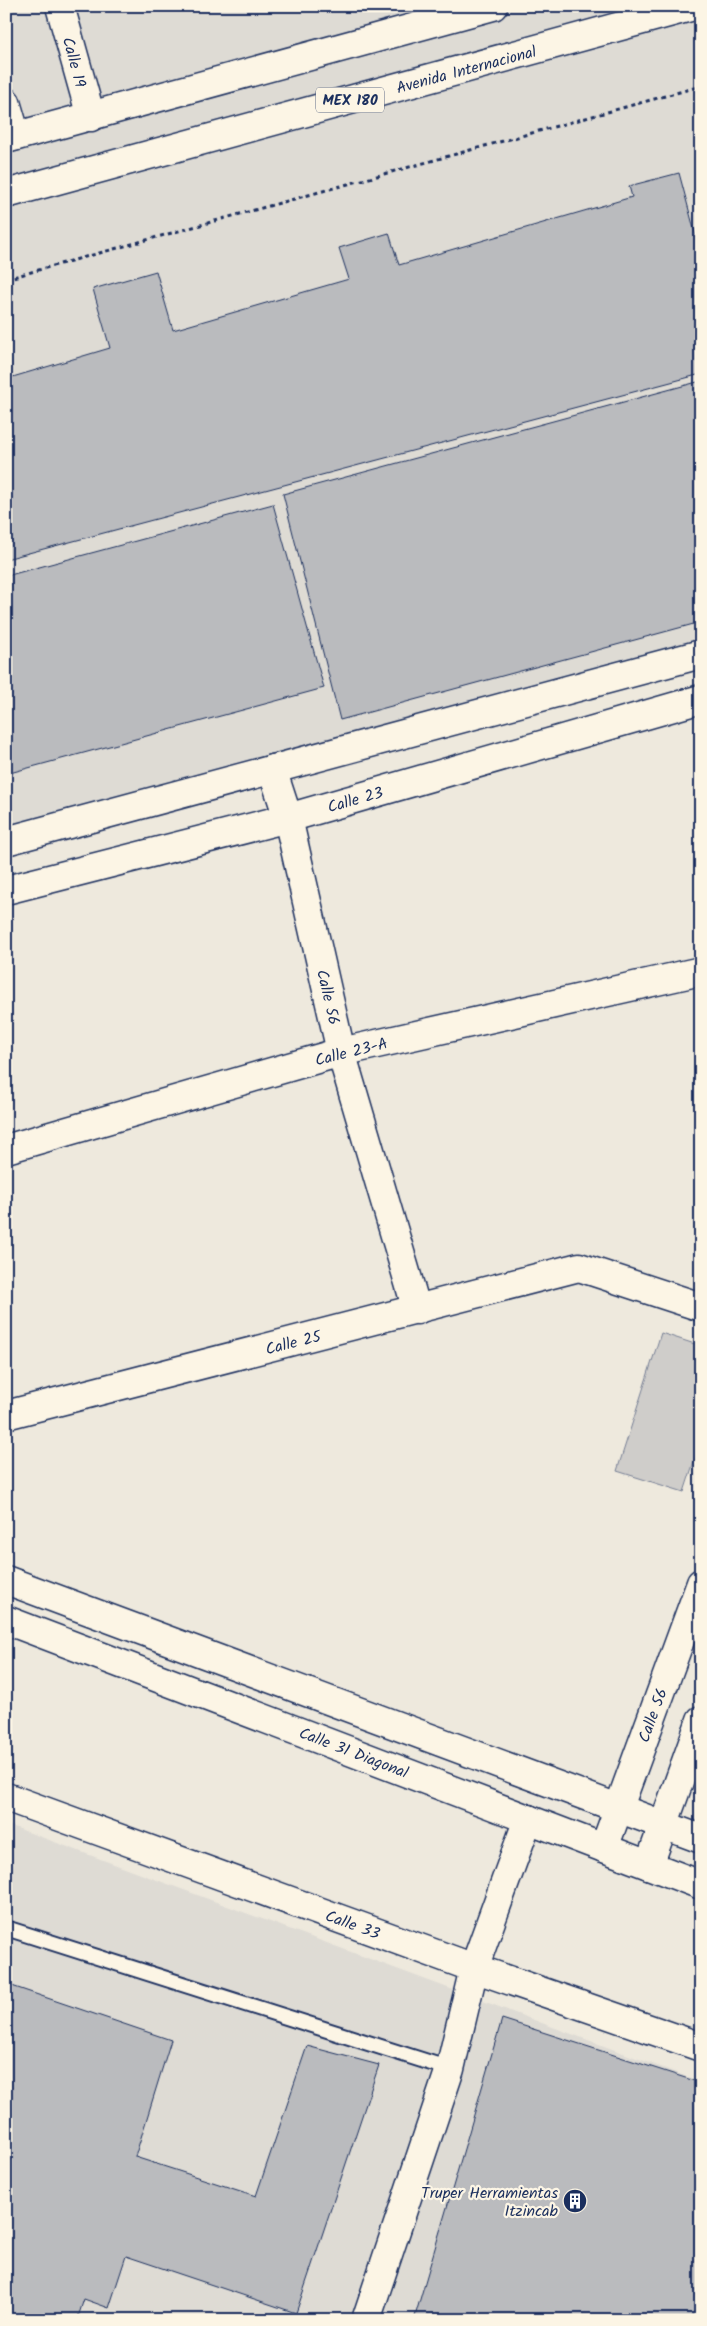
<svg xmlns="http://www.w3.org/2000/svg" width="707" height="2326" font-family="Kalam,sans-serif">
<rect width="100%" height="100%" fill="#eee9dd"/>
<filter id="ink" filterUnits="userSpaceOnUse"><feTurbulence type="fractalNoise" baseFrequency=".02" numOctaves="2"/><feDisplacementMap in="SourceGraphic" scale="10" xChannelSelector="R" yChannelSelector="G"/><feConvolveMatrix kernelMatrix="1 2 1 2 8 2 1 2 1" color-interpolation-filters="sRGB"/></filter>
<g filter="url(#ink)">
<g fill="#dedbd4">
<path d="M 6,6 L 701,6 L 701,650 L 6,849 Z"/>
<path d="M 6,1824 L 701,2082 L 701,2320 L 6,2320 Z"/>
</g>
<path fill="#cfcdca" stroke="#757e94" d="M 661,1333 L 701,1346 L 701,1440 L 684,1492 L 617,1471 Z"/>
<g fill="#babbbe" stroke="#1b2f5e">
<path d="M 679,173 L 701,255 L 701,374 L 6,559 L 6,379 L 110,348 L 93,289 L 156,271 L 173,330 L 349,279 L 339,248 L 389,233 L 399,265 L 632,197 L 629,186 Z"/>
<path d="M 701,381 L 701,622 L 340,720 L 283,494 Z"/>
<path d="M 273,504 L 324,688 L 6,774 L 6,576 Z"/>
<path d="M 6,1984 L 171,2040 L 135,2157 L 256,2196 L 307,2046 L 379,2065 L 296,2313 L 126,2256 L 109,2308 L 84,2299 L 77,2320 L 6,2320 Z"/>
<path d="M 502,2019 L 701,2083 L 701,2320 L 414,2320 Z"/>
</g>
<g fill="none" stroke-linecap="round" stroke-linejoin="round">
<g stroke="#1b2f5e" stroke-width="18">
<path id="lane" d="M 6,1928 L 450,2069"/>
</g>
<g stroke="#1b2f5e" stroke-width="31">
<g id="street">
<path d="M 60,6 L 91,117"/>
<path d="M 6,102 L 16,136"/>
<path d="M 272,769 L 288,818 L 341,1052 L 417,1310"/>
<path d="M 6,841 L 701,654"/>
<path d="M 6,890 L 288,818 L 701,699"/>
<path d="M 6,1149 L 341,1052 L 701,971"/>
<path d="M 6,1415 L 579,1267 L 701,1307"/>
<path d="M 6,1580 L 701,1839"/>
<path d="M 6,1620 L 701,1885"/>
<path d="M 6,1797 L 474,1968 L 701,2047"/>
<path d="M 604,1848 L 701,1583"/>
<path d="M 649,1865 L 701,1720"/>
<path d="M 366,2320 L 450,2069 L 474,1968 L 528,1819"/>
</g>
</g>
<g stroke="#1b2f5e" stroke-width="31">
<g id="primary">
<path d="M 6,139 L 493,6"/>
<path d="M 6,194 L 694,6"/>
</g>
</g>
<path stroke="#1b2f5e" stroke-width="3" stroke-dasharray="4 4" stroke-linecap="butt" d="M 6,279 L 701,86"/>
<use href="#lane" stroke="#fcf5e5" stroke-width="14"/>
<use href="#street" stroke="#fcf5e5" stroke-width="28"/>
<use href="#primary" stroke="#fcf5e5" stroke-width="28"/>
</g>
</g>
<defs>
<g id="building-disc" transform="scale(1.25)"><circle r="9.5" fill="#1b2f5e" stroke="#fcf5e5"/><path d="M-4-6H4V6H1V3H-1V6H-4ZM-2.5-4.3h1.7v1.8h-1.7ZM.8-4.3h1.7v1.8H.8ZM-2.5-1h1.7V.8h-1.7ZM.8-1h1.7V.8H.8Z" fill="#fff"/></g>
</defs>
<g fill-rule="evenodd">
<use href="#building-disc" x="575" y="2201"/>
</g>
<g text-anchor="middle" stroke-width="4.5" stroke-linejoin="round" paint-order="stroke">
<rect fill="#fcf5e5" stroke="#5e6a86" stroke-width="1" x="316" y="87.5" width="68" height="25" rx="4"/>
<g font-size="15" font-weight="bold" fill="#1b2f5e">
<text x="350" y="105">MEX 180</text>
</g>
<g font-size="16" fill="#1b2f5e" stroke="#fcf5e5">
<text transform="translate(75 62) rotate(75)" y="6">Calle 19</text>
<text transform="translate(466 69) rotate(-15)" y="6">Avenida Internacional</text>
<text transform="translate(355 799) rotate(-16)" y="6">Calle 23</text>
<text transform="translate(329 997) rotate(77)" y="6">Calle 56</text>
<text transform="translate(351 1051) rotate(-14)" y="6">Calle 23-A</text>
<text transform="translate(293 1342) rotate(-14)" y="6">Calle 25</text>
<text transform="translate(652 1715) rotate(-70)" y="6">Calle 56</text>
<text transform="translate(354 1752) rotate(21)" y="6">Calle 31 Diagonal</text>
<text transform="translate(353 1924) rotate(20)" y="6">Calle 33</text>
</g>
<g font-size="16" fill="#1b2f5e" stroke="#fcf5e5" text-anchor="end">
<text x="558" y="2198">Truper Herramientas<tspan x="558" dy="18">Itzincab</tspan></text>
</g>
</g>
<rect width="707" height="2326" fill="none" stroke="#fcf5e5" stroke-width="25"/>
<rect x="12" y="12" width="682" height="2301" fill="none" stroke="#1b2f5e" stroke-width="2" filter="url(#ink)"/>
</svg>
